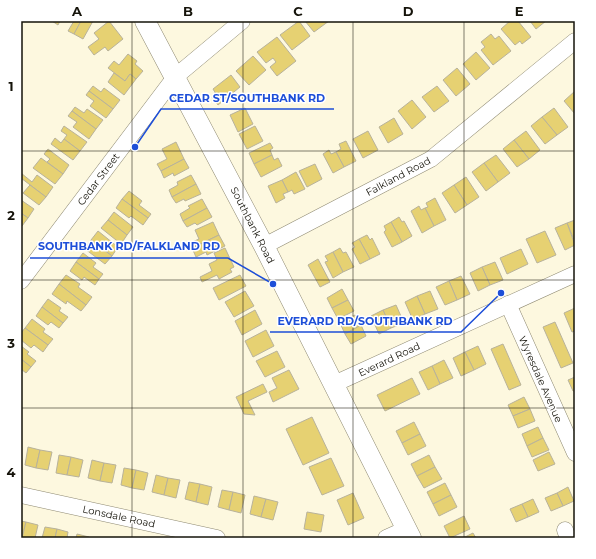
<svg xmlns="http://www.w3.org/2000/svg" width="596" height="559" font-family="Montserrat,sans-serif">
<rect width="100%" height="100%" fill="#fdf8df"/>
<g fill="#e6d172" stroke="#b8b29b">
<path d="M 52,21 L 60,21 L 58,25 Z"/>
<path d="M 74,21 L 81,21 L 74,34 L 68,31 Z"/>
<path d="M 81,21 L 93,21 L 83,39 L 74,34 Z"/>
<path d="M 109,21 L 123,39 L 108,51 L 105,47 L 94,55 L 88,47 L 99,39 L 94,33 Z"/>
<path d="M 299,21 L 310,36 L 292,50 L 280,35 Z"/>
<path d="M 305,21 L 329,21 L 314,32 Z"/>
<path d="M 510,21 L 518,21 L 531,37 L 522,44 L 520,41 L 515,45 L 501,29 Z"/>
<path d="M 530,21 L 546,21 L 536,29 Z"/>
<path d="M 491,34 L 495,39 L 499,36 L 511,51 L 493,65 L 481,50 L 485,47 L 481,42 Z"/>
<path d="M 277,37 L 296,61 L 277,76 L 270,67 L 276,62 L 273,58 L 266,63 L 257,52 Z"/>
<path d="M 476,52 L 490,68 L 476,80 L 463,64 Z"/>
<path d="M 128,54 L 137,61 L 135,64 L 143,71 L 136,79 L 130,74 L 125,81 L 108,68 L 114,61 L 119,65 Z"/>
<path d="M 253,56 L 266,70 L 249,85 L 236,71 Z"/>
<path d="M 457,68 L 470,84 L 456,96 L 443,80 Z"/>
<path d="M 114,73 L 125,81 L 130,74 L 136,79 L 124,95 L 108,82 Z"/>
<path d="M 231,75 L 240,87 L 218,105 L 212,97 L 216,94 L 213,89 Z"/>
<path d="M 93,86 L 101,92 L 104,88 L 120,100 L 113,109 L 89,91 Z"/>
<path d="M 437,86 L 449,101 L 434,112 L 422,97 Z"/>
<path d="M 89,91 L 113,109 L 106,118 L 90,106 L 94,101 L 86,95 Z"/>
<path d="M 575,91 L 575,114 L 564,101 Z"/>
<path d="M 412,100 L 426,117 L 412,129 L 398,111 Z"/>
<path d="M 75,107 L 84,113 L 87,109 L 103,120 L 96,129 L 72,111 Z"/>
<path d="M 245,108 L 253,124 L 238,132 L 230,115 Z"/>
<path d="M 554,108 L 568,127 L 557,135 L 542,117 Z"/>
<path d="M 72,111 L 96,129 L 89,139 L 73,127 L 77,122 L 68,116 Z"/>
<path d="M 542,117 L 557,135 L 545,144 L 531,126 Z"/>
<path d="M 394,118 L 403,134 L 388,143 L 379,127 Z"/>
<path d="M 64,126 L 87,142 L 80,151 L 64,139 L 67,135 L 61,131 Z"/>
<path d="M 255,126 L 263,141 L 247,149 L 239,134 Z"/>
<path d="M 368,131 L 378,150 L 363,158 L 353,139 Z"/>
<path d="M 526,131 L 540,150 L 529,159 L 514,140 Z"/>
<path d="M 55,138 L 61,143 L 64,139 L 80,151 L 73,160 L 51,144 Z"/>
<path d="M 514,140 L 529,159 L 517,167 L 503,149 Z"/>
<path d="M 346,141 L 356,161 L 344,167 L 336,152 L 341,149 L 339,144 Z"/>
<path d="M 176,142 L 184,159 L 161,171 L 157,164 L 167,159 L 162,149 Z"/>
<path d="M 270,143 L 273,148 L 270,150 L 272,155 L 254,164 L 249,153 Z"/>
<path d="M 48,149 L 69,165 L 63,174 L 47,162 L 50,159 L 44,154 Z"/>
<path d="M 329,150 L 331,154 L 336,152 L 344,167 L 333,173 L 323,154 Z"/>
<path d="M 272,155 L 274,160 L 278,158 L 282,166 L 261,177 L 254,164 Z"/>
<path d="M 496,155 L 510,173 L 498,182 L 484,163 Z"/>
<path d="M 41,158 L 63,174 L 55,184 L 33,168 Z"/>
<path d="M 184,159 L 189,168 L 174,176 L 173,173 L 164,178 L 161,171 Z"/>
<path d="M 484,163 L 498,182 L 486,191 L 472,172 Z"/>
<path d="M 315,164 L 322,179 L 307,187 L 299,171 Z"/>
<path d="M 296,172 L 305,189 L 294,194 L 292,190 L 288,192 L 282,180 Z"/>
<path d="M 21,173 L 32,182 L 37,175 L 53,187 L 46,197 L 21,178 Z"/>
<path d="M 191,175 L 196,184 L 172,197 L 169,190 L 178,185 L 177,182 Z"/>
<path d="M 466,177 L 479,197 L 467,205 L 454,185 Z"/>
<path d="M 282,180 L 288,192 L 283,194 L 285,198 L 276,203 L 268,186 Z"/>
<path d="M 196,184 L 201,194 L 185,201 L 184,199 L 176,203 L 172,197 Z"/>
<path d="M 30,185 L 46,197 L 39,205 L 23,193 Z"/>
<path d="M 454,185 L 467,205 L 455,213 L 442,193 Z"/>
<path d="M 129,191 L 142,201 L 139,205 L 151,214 L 148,218 L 122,199 Z"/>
<path d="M 435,198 L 446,220 L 434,226 L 425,208 L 428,207 L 426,203 Z"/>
<path d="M 122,199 L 148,218 L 143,225 L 131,216 L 129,218 L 116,208 Z"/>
<path d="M 202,199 L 207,208 L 183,221 L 180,214 L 190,208 L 188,206 Z"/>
<path d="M 21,200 L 34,209 L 28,218 L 21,213 Z"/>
<path d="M 419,206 L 421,210 L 425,208 L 434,226 L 422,233 L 411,211 Z"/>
<path d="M 207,208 L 212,217 L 197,225 L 195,223 L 187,227 L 183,221 Z"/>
<path d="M 114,212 L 133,227 L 127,235 L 108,220 Z"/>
<path d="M 21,213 L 28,218 L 22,226 L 21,226 Z"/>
<path d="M 399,217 L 402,222 L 404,221 L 412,236 L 402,242 L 391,222 Z"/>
<path d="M 108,220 L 127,235 L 121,244 L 101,228 Z"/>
<path d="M 575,220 L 575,242 L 567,223 Z"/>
<path d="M 213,222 L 219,235 L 192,248 L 190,243 L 199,239 L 195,230 Z"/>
<path d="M 391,222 L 402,242 L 392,247 L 384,232 L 386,230 L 384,226 Z"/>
<path d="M 567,223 L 575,245 L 565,250 L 555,228 Z"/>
<path d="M 98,231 L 118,247 L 112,256 L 91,240 Z"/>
<path d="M 545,231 L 556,255 L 537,263 L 526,239 Z"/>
<path d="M 219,235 L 225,246 L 207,255 L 206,252 L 196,257 L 192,248 Z"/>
<path d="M 367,235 L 370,240 L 372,238 L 380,254 L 370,259 L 359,239 Z"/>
<path d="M 359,239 L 370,259 L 360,264 L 352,249 L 355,247 L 352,243 Z"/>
<path d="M 91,240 L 112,256 L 105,264 L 85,249 Z"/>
<path d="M 225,248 L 234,267 L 230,269 L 232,272 L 219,279 L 217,275 L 202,282 L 200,277 L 212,271 L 209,264 L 217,260 L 214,253 Z"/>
<path d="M 340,248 L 343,253 L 346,252 L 354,267 L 343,272 L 333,252 Z"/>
<path d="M 521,249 L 528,264 L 507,274 L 500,258 Z"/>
<path d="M 333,252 L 343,272 L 333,278 L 325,262 L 328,261 L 325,256 Z"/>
<path d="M 83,253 L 96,263 L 93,267 L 103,274 L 99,279 L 76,262 Z"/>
<path d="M 318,259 L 330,282 L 320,287 L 308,265 Z"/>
<path d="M 76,262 L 99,279 L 95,285 L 84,277 L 82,280 L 70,271 Z"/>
<path d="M 495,262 L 503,280 L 490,285 L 482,267 Z"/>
<path d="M 482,267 L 490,285 L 478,291 L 470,273 Z"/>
<path d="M 66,275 L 80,284 L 78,287 L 92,297 L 86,305 L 59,284 Z"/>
<path d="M 240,275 L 246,286 L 219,300 L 213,288 Z"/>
<path d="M 461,276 L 470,294 L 457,300 L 449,281 Z"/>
<path d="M 449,281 L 457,300 L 445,305 L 436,287 Z"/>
<path d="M 59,284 L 86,305 L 81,311 L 67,301 L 66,304 L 52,294 Z"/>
<path d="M 342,289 L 348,300 L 332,308 L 327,298 Z"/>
<path d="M 245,291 L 254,306 L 234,317 L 225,302 Z"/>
<path d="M 430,291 L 438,309 L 425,314 L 417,296 Z"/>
<path d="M 417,296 L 425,314 L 413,320 L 405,302 Z"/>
<path d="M 48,299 L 61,308 L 59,311 L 68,317 L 63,323 L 42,307 Z"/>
<path d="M 348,300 L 354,311 L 338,319 L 332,308 Z"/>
<path d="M 396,305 L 404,323 L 391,328 L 383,310 Z"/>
<path d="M 42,307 L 63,323 L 59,328 L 51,322 L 48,325 L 36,316 Z"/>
<path d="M 575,308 L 575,331 L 572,332 L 564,313 Z"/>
<path d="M 255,310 L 262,324 L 242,335 L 235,321 Z"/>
<path d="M 383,310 L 391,328 L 379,334 L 371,316 Z"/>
<path d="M 355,315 L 361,325 L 345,334 L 340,323 Z"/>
<path d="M 32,319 L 45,329 L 43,332 L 53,339 L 48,345 L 25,328 Z"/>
<path d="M 555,322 L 573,363 L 561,368 L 543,327 Z"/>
<path d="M 361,325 L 366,336 L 351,344 L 345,334 Z"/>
<path d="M 25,328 L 48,345 L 43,352 L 34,345 L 31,348 L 21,340 L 21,333 Z"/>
<path d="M 266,330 L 274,346 L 253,357 L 245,341 Z"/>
<path d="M 503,344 L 521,385 L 509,390 L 491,349 Z"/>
<path d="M 21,346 L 29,352 L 27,354 L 36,361 L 31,367 L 21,359 Z"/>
<path d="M 478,346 L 486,364 L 474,370 L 465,352 Z"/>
<path d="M 277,351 L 285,367 L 265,377 L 256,361 Z"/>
<path d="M 465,352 L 474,370 L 461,376 L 453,358 Z"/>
<path d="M 21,359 L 31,367 L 26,373 L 21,369 Z"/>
<path d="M 444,360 L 453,378 L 440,384 L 432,366 Z"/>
<path d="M 432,366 L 440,384 L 428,390 L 419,372 Z"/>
<path d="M 289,370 L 299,389 L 273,402 L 269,392 L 277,388 L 272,378 Z"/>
<path d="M 575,377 L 575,391 L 573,391 L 568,380 Z"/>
<path d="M 412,378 L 420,394 L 385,411 L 377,395 Z"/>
<path d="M 263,384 L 267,392 L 248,401 L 255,415 L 244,414 L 236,397 Z"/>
<path d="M 524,397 L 530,409 L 513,416 L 508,405 Z"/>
<path d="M 530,409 L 535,421 L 518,428 L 513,416 Z"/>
<path d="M 312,417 L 329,453 L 303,465 L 286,429 Z"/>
<path d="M 414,422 L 420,434 L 402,443 L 396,431 Z"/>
<path d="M 538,427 L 543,438 L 527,446 L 522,434 Z"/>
<path d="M 420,434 L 426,446 L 408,455 L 402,443 Z"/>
<path d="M 543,438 L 549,450 L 532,457 L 527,446 Z"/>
<path d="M 28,447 L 40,450 L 36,468 L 25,465 Z"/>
<path d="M 40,450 L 52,452 L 48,470 L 36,468 Z"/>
<path d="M 549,452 L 555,464 L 538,471 L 533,460 Z"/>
<path d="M 59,455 L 71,457 L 67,475 L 56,473 Z"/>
<path d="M 429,455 L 435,467 L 417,476 L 411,464 Z"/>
<path d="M 71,457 L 83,460 L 79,477 L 67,475 Z"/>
<path d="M 331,458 L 344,486 L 322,495 L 309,467 Z"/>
<path d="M 92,460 L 104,463 L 100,481 L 88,478 Z"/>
<path d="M 104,463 L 116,465 L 112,483 L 100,481 Z"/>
<path d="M 435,467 L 442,479 L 424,488 L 417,476 Z"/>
<path d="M 124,468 L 136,470 L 132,488 L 121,485 Z"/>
<path d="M 136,470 L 148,473 L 144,490 L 132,488 Z"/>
<path d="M 156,475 L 168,478 L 164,495 L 152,492 Z"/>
<path d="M 168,478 L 180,480 L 176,498 L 164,495 Z"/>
<path d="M 189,482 L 200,484 L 196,502 L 185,499 Z"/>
<path d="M 445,483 L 451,495 L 433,504 L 427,492 Z"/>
<path d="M 200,484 L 212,487 L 208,505 L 196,502 Z"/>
<path d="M 568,487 L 574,501 L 563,506 L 557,493 Z"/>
<path d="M 222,490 L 233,492 L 229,510 L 218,507 Z"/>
<path d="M 233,492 L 245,495 L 241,513 L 229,510 Z"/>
<path d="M 353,493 L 364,518 L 348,525 L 337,500 Z"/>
<path d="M 557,493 L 563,506 L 551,511 L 545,498 Z"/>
<path d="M 451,495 L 457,507 L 439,516 L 433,504 Z"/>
<path d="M 254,496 L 266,499 L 261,517 L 250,514 Z"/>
<path d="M 266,499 L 278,502 L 273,520 L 261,517 Z"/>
<path d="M 533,499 L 539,512 L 528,517 L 522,504 Z"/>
<path d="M 522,504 L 528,517 L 516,522 L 510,509 Z"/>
<path d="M 307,512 L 324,515 L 321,532 L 304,529 Z"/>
<path d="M 464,516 L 470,529 L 450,538 L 444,526 Z"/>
<path d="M 21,521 L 26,522 L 22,538 L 21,538 Z"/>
<path d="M 26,522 L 38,525 L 35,538 L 22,538 Z"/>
<path d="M 45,527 L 57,529 L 55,538 L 42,538 Z"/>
<path d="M 57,529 L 68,532 L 67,538 L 55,538 Z"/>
<path d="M 473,533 L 476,538 L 463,538 Z"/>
<path d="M 77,534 L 89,537 L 88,538 L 76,538 Z"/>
</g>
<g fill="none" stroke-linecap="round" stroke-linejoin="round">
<g stroke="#8f8a73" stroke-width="17">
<g id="minor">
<path d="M 264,246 L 431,159 L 575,41"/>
<path d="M 21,281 L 175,77 L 242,21"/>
<path d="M 508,304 L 575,453"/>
<path d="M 334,384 L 575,274"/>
<path d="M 21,495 L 217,538"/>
<path d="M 565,530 L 568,538"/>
<path d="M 386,538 L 406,529"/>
</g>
</g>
<g stroke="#8f8a73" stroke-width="21">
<path id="tertiary" d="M 145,21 L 264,246 L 411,538"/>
</g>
<use href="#minor" stroke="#fff" stroke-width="16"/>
<use href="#tertiary" stroke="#fff" stroke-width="20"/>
</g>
<path fill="none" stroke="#15130a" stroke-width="1" stroke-opacity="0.55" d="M 132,21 L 132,538M 243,21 L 243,538M 353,21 L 353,538M 464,21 L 464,538M 21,151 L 575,151M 21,280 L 575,280M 21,408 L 575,408"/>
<g text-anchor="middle" stroke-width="3" stroke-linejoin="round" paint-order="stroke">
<g font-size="10" fill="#15130a" stroke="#fff">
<text transform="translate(398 176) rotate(-28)" y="4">Falkland Road</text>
<text transform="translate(98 179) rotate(-53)" y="4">Cedar Street</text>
<text transform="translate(253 225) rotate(63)" y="4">Southbank Road</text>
<text transform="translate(389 359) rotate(-25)" y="4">Everard Road</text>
<text transform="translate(541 379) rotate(66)" y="4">Wyresdale Avenue</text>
<text transform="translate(119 516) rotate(12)" y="4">Lonsdale Road</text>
</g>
</g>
<path fill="none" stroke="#1d4ed8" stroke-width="1.5" d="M135 147L161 109H334M273 284L228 258H30M501 293L461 332H270"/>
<g fill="#1d4ed8" stroke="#fff" stroke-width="1.5">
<circle cx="135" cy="147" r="4"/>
<circle cx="273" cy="284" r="4"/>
<circle cx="501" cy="293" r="4"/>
</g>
<g font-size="11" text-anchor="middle" font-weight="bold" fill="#1d4ed8" stroke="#fff" stroke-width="3" stroke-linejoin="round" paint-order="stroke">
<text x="247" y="102">CEDAR ST/SOUTHBANK RD</text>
<text x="129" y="250">SOUTHBANK RD/FALKLAND RD</text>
<text x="365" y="325">EVERARD RD/SOUTHBANK RD</text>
</g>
<rect width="596" height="559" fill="none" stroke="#ffffff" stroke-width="44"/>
<rect x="22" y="22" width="552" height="515" fill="none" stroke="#15130a" stroke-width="1.5"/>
<g font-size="13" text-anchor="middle" font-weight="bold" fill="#15130a">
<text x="77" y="16">A</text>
<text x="188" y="16">B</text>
<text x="298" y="16">C</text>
<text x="408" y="16">D</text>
<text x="519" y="16">E</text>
<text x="11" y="91">1</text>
<text x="11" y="220">2</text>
<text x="11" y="348">3</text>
<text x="11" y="477">4</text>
</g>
</svg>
